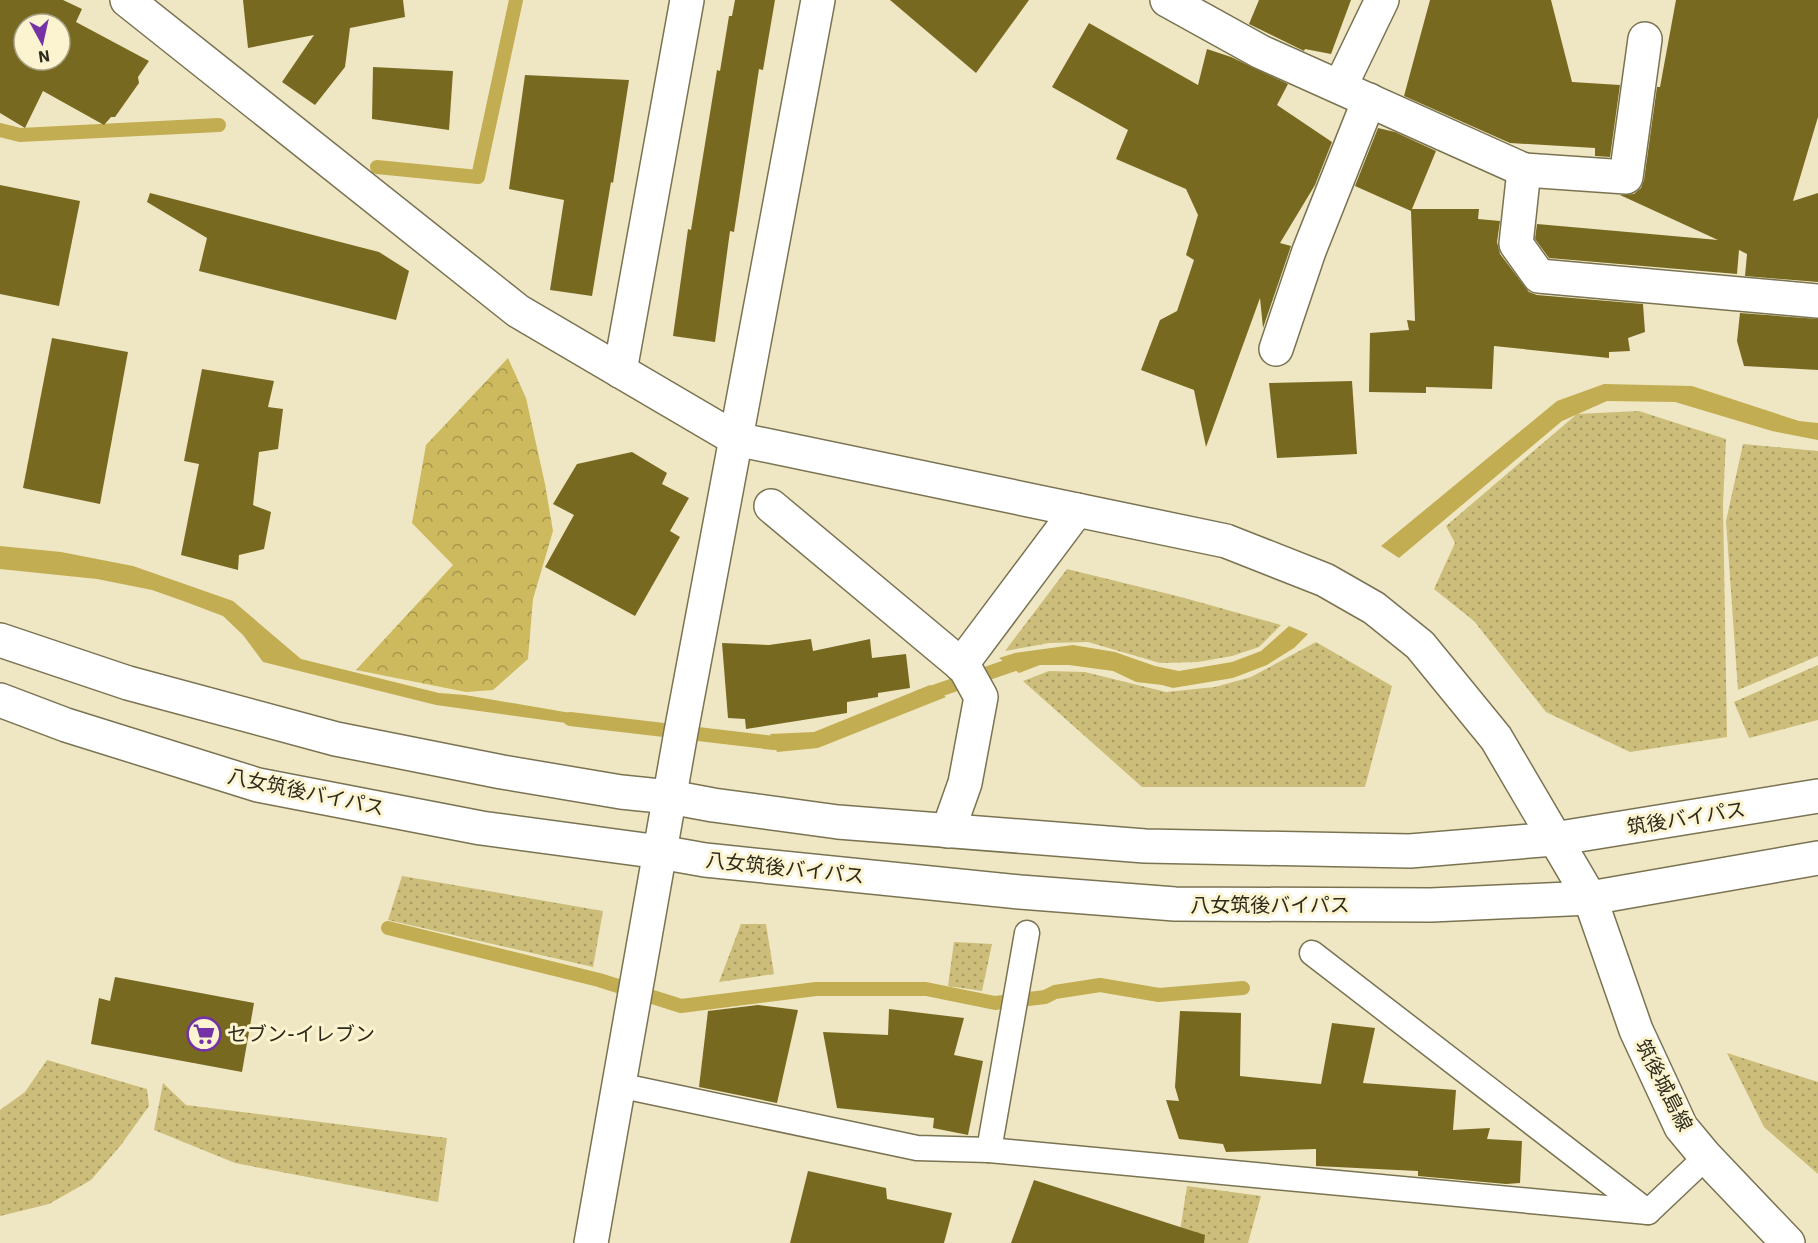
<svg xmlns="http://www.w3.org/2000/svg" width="1818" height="1243" font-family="'IBM Plex Sans','Noto Sans JP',sans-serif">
<defs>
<pattern id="grass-dots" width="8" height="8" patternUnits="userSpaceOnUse" patternTransform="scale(1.5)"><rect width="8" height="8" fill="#ccbd7a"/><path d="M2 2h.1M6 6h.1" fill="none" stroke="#a69a63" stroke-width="1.8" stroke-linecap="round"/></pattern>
<pattern id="forest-crowns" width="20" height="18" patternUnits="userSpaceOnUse" patternTransform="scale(1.5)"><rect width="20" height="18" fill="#cdb95e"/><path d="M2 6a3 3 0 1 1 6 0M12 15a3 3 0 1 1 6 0" fill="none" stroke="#a7974d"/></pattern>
</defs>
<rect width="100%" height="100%" fill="#efe7c3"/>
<g fill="url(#grass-dots)">
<path d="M 1639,411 L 1726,439 L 1723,504 L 1727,737 L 1630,752 L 1546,712 L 1474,621 L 1434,589 L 1455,543 L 1446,526 L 1577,414 Z"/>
<path d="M 1743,444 L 1818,451 L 1818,656 L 1738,690 L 1726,521 Z"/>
<path d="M 1067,569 L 1181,597 L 1281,625 L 1259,647 L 1232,656 L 1198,662 L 1160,663 L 1088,642 L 1049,643 L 1005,651 Z"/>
<path d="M 1316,642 L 1392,686 L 1365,787 L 1142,787 L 1023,681 L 1049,671 L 1085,672 L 1166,692 L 1215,687 L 1251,677 Z"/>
<path d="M 1818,665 L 1818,720 L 1749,738 L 1734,702 Z"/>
<path d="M 402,876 L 603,911 L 593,967 L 388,920 Z"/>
<path d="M 741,924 L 766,924 L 774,974 L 719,982 Z"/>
<path d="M 954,942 L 992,944 L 982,991 L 948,986 Z"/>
<path d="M 1727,1053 L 1818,1082 L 1818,1174 L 1764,1127 Z"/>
<path d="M 47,1060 L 147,1089 L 149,1106 L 121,1145 L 91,1180 L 49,1204 L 0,1216 L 0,1110 L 25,1092 Z"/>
<path d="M 163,1083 L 186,1105 L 447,1138 L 438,1202 L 235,1163 L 154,1130 Z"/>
<path d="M 1187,1186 L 1261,1196 L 1248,1243 L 1175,1243 L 1180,1231 Z"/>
</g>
<path fill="url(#forest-crowns)" d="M 508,358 L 526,398 L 545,484 L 553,531 L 533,599 L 528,659 L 493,690 L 466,692 L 356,670 L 453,565 L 412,523 L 426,445 Z"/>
<g fill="#c2ad52">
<path d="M 1604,384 L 1692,386 L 1799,421 L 1818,423 L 1818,440 L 1772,431 L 1675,402 L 1607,401 L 1562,421 L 1399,558 L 1381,546 L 1557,401 Z"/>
<path d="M 0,546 L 61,552 L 133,566 L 233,601 L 301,659 L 439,693 L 465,695 L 588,716 L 588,726 L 436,705 L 263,662 L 243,635 L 223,616 L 186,602 L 152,590 L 97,579 L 0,569 Z"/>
<path d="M 1289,626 L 1308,634 L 1294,648 L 1267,665 L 1233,678 L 1173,688 L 1162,685 L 1136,682 L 1113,671 L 1069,665 L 1040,665 L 1019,673 L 999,658 L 1015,653 L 1073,645 L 1115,652 L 1155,666 L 1179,671 L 1232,662 L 1261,651 Z"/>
<path d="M 930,685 L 946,697 L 818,748 L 777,752 L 770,734 L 814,732 Z"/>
</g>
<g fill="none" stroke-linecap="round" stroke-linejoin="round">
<g stroke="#c2ad52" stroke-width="14">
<path d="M 0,130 L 20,135 L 219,125"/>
<path d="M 377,167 L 478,177 L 516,0"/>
<path d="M 919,697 L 1026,660"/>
<path d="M 570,719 L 774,743 L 792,742"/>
<path d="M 388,928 L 599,980 L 681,1006 L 816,989 L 926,989 L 995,1003 L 1045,997 L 1055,992 L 1100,985 L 1159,995 L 1243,988"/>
</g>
</g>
<g fill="#786921" fill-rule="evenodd">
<path d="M 0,0 L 63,0 L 82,9 L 76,22 L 149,61 L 138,77 L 139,83 L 115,117 L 111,117 L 104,125 L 43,91 L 25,128 L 0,113 ZM 24,24 L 60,24 L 60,60 L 24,60 Z"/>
<path d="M 243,0 L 403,0 L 405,17 L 350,28 L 345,67 L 315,105 L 282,82 L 314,35 L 248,48 Z"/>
<path d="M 735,0 L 775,0 L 763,70 L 759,69 L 734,232 L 730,231 L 715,342 L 673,336 L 688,229 L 691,230 L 717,70 L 720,71 L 729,16 L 732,16 Z"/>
<path d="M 890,0 L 1029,0 L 976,73 Z"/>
<path d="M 1259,0 L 1351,0 L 1331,54 L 1305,49 L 1304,51 L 1249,24 Z"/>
<path d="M 1430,0 L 1551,0 L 1572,82 L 1620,85 L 1610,157 L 1595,156 L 1595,148 L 1510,143 L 1404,96 Z"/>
<path d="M 1676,0 L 1818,0 L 1818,117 L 1793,201 L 1818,193 L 1818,282 L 1745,276 L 1747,254 L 1739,250 L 1737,274 L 1549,258 L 1535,239 L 1537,224 L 1718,240 L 1620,195 L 1634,194 L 1641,188 L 1644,180 L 1657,87 L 1660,87 Z"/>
<path d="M 1089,23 L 1198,85 L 1207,49 L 1231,57 L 1288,84 L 1277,105 L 1332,142 L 1315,185 L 1280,243 L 1291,246 L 1263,328 L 1260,298 L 1206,447 L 1194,390 L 1141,370 L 1160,320 L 1177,311 L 1194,260 L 1186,255 L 1198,215 L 1186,189 L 1116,159 L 1128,130 L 1052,87 Z"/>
<path d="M 373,67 L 453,71 L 449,130 L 372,119 Z"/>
<path d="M 525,75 L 629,80 L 613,183 L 611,182 L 592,296 L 550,290 L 564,200 L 509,189 Z"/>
<path d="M 1378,128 L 1395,132 L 1436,151 L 1412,209 L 1479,209 L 1478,219 L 1500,221 L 1497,242 L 1500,254 L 1529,292 L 1537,295 L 1643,304 L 1645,332 L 1628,338 L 1630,351 L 1609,352 L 1609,358 L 1494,346 L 1492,389 L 1426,387 L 1426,393 L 1369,392 L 1370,333 L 1409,330 L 1407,320 L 1415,321 L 1411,211 L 1355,186 Z"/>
<path d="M 0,185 L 80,201 L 59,306 L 0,294 Z"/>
<path d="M 150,193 L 379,252 L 409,271 L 396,320 L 199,271 L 207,238 L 147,202 Z"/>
<path d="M 1740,313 L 1818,319 L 1818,370 L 1744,366 L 1737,341 Z"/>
<path d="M 52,338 L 128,352 L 100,504 L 23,488 Z"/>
<path d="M 202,369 L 274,381 L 268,407 L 283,409 L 278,449 L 259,452 L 253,505 L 271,512 L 264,549 L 239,555 L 238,570 L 181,555 L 199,464 L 184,461 Z"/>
<path d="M 1352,381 L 1357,454 L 1277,458 L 1269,383 Z"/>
<path d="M 632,452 L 667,473 L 662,484 L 689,498 L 670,531 L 680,537 L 635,616 L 545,567 L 574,515 L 553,504 L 577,464 Z"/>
<path d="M 811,639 L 813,651 L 870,639 L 872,658 L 906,654 L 910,688 L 878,693 L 878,697 L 847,702 L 847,713 L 746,729 L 745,719 L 728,718 L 722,643 L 769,645 Z"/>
<path d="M 115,977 L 254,1003 L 242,1072 L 91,1044 L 99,998 L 110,1001 Z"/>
<path d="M 758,1005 L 798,1010 L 777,1103 L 699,1087 L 708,1011 Z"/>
<path d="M 889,1009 L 964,1018 L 954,1055 L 983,1061 L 968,1135 L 933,1128 L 934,1118 L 837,1108 L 823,1032 L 888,1035 Z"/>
<path d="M 1180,1011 L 1241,1013 L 1240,1076 L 1321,1084 L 1332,1023 L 1375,1028 L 1363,1083 L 1456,1090 L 1453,1130 L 1490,1128 L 1487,1139 L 1522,1141 L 1520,1183 L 1506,1184 L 1418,1176 L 1418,1171 L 1316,1166 L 1316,1149 L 1226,1152 L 1223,1144 L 1179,1139 L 1166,1100 L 1179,1101 L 1175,1087 Z"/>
<path d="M 808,1171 L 886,1188 L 887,1199 L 952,1213 L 944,1243 L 790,1243 Z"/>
<path d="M 1034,1180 L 1205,1235 L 1204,1243 L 1011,1243 Z"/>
</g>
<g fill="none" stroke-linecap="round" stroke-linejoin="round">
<g stroke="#7a7352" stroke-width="27">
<g id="service">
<path d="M 1312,953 L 1648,1212"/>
<path d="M 618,1085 L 917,1148 L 989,1150 L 1648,1212 L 1706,1157"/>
<path d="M 989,1150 L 1027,933"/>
</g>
</g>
<g stroke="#7a7352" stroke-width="36">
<g id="minor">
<path d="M 1167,0 L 1261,52 L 1524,170 L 1516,244 L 1539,276 L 1818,301"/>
<path d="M 1340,87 L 1382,0"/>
<path d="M 1524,170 L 1626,177 L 1645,39"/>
<path d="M 1276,349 L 1309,251 L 1369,100"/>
<path d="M 620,371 L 687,0"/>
<path d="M 771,506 L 965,668 L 981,697 L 965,783 L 948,831"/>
<path d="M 961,665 L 1077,510"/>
<path d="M 591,1243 L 681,732 L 818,0"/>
</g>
</g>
<g stroke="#7a7352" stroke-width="36">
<path id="tertiary" d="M 127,0 L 518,311 L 736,439 L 1226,541 L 1325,580 L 1374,608 L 1420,645 L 1496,738 L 1590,898 L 1636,1030 L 1681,1127 L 1706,1157 L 1788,1243"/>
</g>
<g stroke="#7a7352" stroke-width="36">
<g id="trunk">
<path d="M 0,640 L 128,683 L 336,739 L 502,772 L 621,792 L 670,797 L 713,805 L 838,822 L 1145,846 L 1410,851 L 1554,839 L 1818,796"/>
<path d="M 0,700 L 66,725 L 258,785 L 481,828 L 660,852 L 705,860 L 1020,892 L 1175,904 L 1431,905 L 1590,898 L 1818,858"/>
</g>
</g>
<use href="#service" stroke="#fff" stroke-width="24"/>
<use href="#minor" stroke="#fff" stroke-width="33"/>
<use href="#tertiary" stroke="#fff" stroke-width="33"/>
<use href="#trunk" stroke="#fff" stroke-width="33"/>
</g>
<defs>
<g id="supermarket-ring" transform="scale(1.725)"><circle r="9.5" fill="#fcf4d0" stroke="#7532a6" stroke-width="1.5"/><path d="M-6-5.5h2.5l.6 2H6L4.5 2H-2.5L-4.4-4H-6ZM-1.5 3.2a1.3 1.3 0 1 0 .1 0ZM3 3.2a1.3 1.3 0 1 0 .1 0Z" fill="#7532a6"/></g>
</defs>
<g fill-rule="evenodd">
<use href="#supermarket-ring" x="204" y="1034"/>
</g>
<g text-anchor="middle" stroke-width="6" stroke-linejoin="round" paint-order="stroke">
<g font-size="20" fill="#2e2b1d" stroke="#fcf4d0">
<text transform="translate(306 792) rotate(12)" y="7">八女筑後バイパス</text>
<text transform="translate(1686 818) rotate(-9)" y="7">筑後バイパス</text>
<text transform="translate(785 868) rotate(6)" y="7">八女筑後バイパス</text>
<text x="1270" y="912">八女筑後バイパス</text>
<text transform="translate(1664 1085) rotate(63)" y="7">筑後城島線</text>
</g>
<g font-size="20" fill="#2e2b1d" stroke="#fcf4d0" text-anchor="start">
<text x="227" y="1041">セブン-イレブン</text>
</g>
</g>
<g transform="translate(42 42) rotate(172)"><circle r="28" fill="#fcf4d0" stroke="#aaa488" stroke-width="1.5"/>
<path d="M0-4.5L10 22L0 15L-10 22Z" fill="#7532a6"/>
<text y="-9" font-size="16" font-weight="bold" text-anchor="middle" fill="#2e2b1d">N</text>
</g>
</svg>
